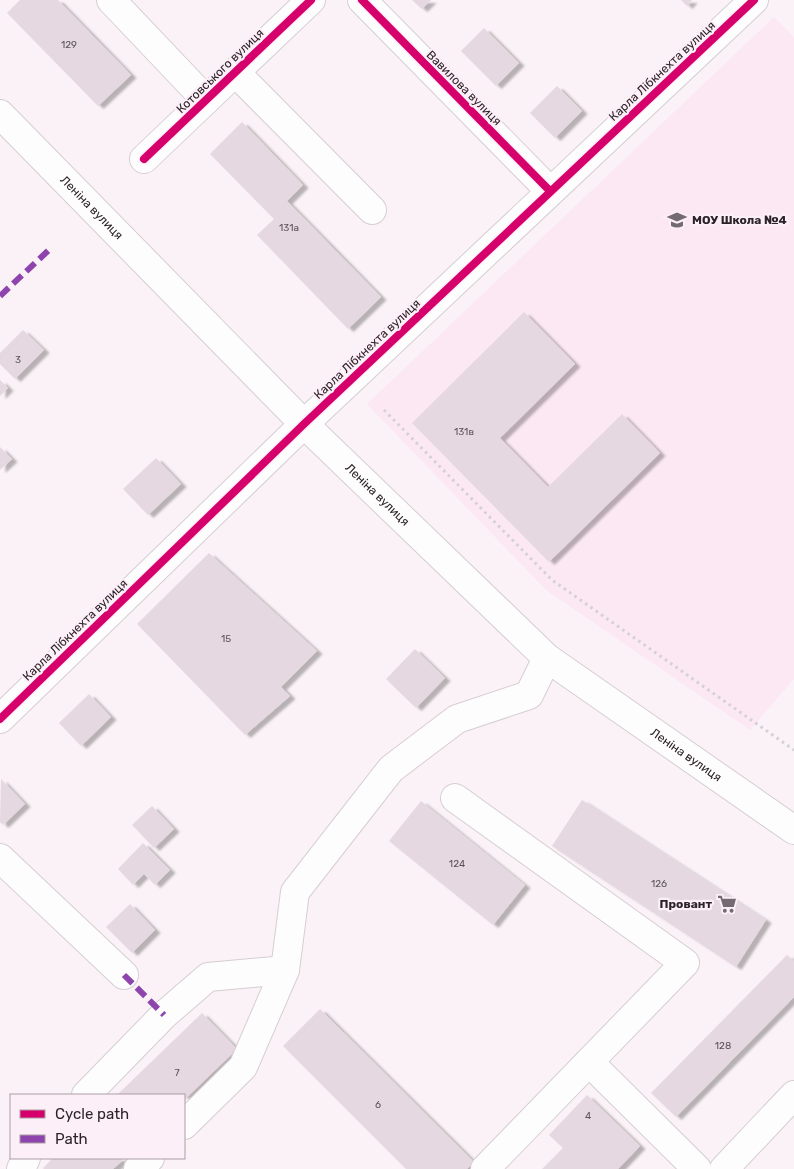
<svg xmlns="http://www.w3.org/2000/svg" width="794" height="1169" font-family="Rubik,sans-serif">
<defs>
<filter id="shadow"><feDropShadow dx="5.5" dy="3" stdDeviation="1" flood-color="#0004"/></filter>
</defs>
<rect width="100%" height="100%" fill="#faf2f6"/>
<path fill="#fce8f3" d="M 774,17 L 794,37 L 794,679 L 750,730 L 546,590 L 367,404 Z"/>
<g fill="#e5d8e0" filter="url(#shadow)">
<path d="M 20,0 L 58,0 L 131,75 L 98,106 L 7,13 Z"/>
<path d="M 412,0 L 431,0 L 422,9 Z"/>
<path d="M 681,0 L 692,0 L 687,6 Z"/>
<path d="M 484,28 L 519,63 L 496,86 L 461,51 Z"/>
<path d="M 557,86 L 582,111 L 555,138 L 530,113 Z"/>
<path d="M 242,122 L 303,185 L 287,201 L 381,297 L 348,329 L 257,235 L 274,219 L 210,154 Z"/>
<path d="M 524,312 L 575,364 L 500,438 L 548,487 L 622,414 L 660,453 L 549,562 L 412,423 Z"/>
<path d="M 23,330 L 44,350 L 15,379 L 0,364 L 0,353 Z"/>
<path d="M 0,380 L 8,388 L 0,396 Z"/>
<path d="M 0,447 L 12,459 L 0,470 Z"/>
<path d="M 156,458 L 181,484 L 148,515 L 123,489 Z"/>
<path d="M 209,553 L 317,651 L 281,687 L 290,696 L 245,735 L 137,624 Z"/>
<path d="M 415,649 L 445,678 L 416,708 L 386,679 Z"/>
<path d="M 89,694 L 111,717 L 81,746 L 59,723 Z"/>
<path d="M 1,779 L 25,804 L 3,825 L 0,822 Z"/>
<path d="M 582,800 L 766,920 L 736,967 L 552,846 Z"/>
<path d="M 421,801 L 525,885 L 493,925 L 389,841 Z"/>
<path d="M 152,806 L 174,829 L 154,848 L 132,825 Z"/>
<path d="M 143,843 L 170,870 L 155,885 L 144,874 L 133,885 L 118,869 Z"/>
<path d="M 130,904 L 155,930 L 132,953 L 106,927 Z"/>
<path d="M 787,955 L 794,961 L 794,997 L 676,1117 L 651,1093 Z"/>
<path d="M 320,1009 L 474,1162 L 467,1169 L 406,1169 L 283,1046 Z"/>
<path d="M 202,1013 L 237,1049 L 184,1100 L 184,1095 L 117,1095 Z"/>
<path d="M 587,1095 L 640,1146 L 618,1169 L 542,1169 L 563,1148 L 549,1135 Z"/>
<path d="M 53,1158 L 125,1158 L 113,1169 L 44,1169 L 43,1168 Z"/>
</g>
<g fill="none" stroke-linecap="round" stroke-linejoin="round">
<g stroke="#d6ced2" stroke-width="30">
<g id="minor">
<path d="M 111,0 L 206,100"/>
<path d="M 362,0 L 550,191"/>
<path d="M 235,72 L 372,210"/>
<path d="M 144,159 L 311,0"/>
<path d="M 0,719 L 304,424 L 754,0"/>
<path d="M 455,798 L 685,963 L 485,1169"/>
<path d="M 0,858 L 124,975"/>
<path d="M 589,1062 L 697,1169"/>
<path d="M 86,1095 L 164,1015 L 208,977 L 285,970"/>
<path d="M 184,1125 L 243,1067 L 285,970 L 295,892 L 391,769 L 457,719 L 529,695 L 547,658"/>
<path d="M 21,1169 L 26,1158"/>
<path d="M 138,1169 L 150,1158"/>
<path d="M 724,1169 L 794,1095"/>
</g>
</g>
<g stroke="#d6ced2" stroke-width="30">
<g id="major">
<path id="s1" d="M 0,114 L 304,424 L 547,658 L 794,830"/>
</g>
</g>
<path stroke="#d3d1d3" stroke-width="3" stroke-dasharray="2.5 4" stroke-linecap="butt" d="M 384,410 L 552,580 L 794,750"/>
<use href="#minor" stroke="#fefdfe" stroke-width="28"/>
<use href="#major" stroke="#fefdfe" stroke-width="28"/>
<g stroke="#8e44ad" stroke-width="6" stroke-dasharray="12 6" stroke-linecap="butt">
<path d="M 0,296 L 51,248"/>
<path d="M 124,975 L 164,1015"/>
</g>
<g stroke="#fdeff7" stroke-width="11">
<g id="cycleway">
<path d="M 362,0 L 550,191"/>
<path d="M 144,159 L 311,0"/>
<path d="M 0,719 L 304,424 L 754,0"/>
</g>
</g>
<use href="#cycleway" stroke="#d6006c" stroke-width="8"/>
</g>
<defs>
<g id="school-bare" transform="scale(1.5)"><path d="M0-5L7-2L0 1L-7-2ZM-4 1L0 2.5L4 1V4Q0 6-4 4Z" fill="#746b70" stroke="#fdeff7" stroke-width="2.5" paint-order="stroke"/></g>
<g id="supermarket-bare" transform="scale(1.5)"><path d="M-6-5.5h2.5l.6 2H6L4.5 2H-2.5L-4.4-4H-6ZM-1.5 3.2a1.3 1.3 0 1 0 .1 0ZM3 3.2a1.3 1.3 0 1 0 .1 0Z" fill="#746b70" stroke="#fdeff7" stroke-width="2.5" paint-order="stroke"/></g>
</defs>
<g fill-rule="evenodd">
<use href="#school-bare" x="677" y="220"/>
<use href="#supermarket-bare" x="727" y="904"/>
</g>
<g text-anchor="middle" stroke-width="4.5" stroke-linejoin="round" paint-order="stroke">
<g font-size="10" fill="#5d5359">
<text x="69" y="48">129</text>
<text x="289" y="231">131а</text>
<text x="18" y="363">3</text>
<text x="464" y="435">131в</text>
<text x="226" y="642">15</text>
<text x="457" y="867">124</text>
<text x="659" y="887">126</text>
<text x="723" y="1049">128</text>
<text x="177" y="1076">7</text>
<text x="378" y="1108">6</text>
<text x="588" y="1119">4</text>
</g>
<g font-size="12" fill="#2c2328" stroke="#fdeff7">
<text transform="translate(220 71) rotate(-44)" y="4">Котовського вулиця</text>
<text transform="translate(662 71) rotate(-43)" y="4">Карла Лібкнехта вулиця</text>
<text transform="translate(464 88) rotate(45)" y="4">Вавилова вулиця</text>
<text dy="4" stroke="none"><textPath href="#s1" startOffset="131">Леніна вулиця</textPath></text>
<text transform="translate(367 349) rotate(-43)" y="4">Карла Лібкнехта вулиця</text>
<text dy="4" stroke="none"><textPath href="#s1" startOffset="536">Леніна вулиця</textPath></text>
<text transform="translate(75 630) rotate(-44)" y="4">Карла Лібкнехта вулиця</text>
<text dy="4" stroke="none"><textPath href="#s1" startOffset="941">Леніна вулиця</textPath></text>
</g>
<g font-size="12" font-weight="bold" fill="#2c2328" stroke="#fdeff7" text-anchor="start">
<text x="692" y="224">МОУ Школа №4</text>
<text x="712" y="908" text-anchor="end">Провант</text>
</g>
</g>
<rect x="10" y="1094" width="175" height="65" fill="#fdeff7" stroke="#a99da4"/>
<rect x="20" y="1110" width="25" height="8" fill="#d6006c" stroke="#a99da4"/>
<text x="55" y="1119" font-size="15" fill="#2c2328">Cycle path</text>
<rect x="20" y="1135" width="25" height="8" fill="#8e44ad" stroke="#a99da4"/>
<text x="55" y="1144" font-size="15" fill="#2c2328">Path</text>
</svg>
